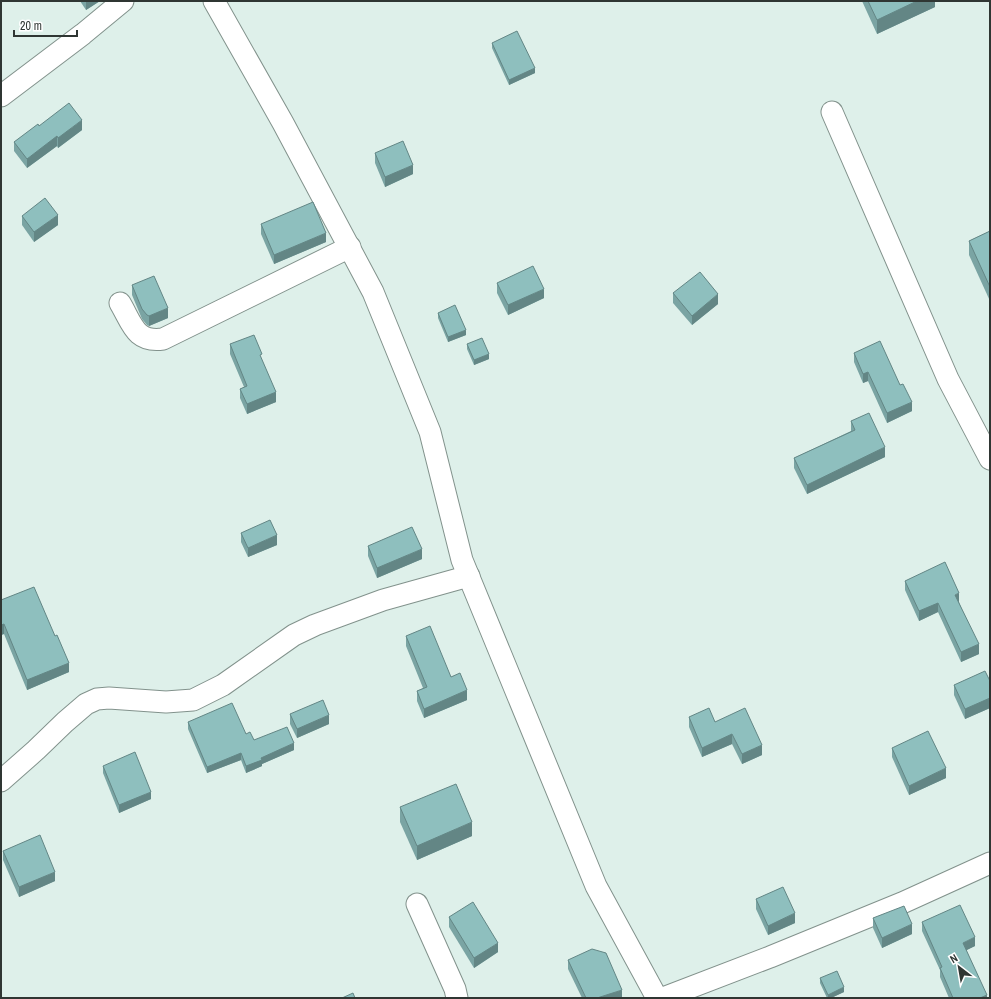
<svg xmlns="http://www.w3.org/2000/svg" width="991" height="999" font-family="'Archivo Narrow',sans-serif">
<rect width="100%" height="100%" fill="#def0ea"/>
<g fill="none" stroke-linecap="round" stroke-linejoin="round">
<g stroke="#82928c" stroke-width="23">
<g id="minor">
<path d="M 214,1 L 283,123 L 373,292 L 430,432 L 462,560 L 596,886 L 657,998"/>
<path d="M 1,96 L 83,34 L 123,1"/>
<path d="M 832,112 L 948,379 L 990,459"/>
<path d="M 120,303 C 132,323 135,343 163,339 L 350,247"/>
<path d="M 1,781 L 36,750 L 65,722 L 86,704 L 97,699 L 109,698 L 166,702 L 193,700 L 223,685 L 294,635 L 315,625 L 383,600 L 469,576"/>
<path d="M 417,904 L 455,989 L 457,998"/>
<path d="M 663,998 L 770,957 L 902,903 L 990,863"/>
</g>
</g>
<use href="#minor" stroke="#fff" stroke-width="21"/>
</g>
<g fill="#7aa4a3">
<path d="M 80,1 L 100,1 L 86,10 Z"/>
<path d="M 862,1 L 935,1 L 935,7 L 877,34 Z"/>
<path d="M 492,43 L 535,73 L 509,85 L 492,48 Z"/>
<path d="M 39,126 L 82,130 L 58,148 L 57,146 L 27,168 L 14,151 L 14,142 Z"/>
<path d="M 375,153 L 413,174 L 385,187 L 375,163 Z"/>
<path d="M 22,216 L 58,225 L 34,242 L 22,225 Z"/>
<path d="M 261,224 L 326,242 L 274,264 L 261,234 Z"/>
<path d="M 990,231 L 990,301 L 969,255 L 969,241 Z"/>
<path d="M 497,283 L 544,298 L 508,315 L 497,293 Z"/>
<path d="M 132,285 L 168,318 L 149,326 L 147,325 L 142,319 L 132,295 Z"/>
<path d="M 673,293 L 718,304 L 692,325 L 673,303 Z"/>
<path d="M 438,313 L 466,335 L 448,342 L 438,318 Z"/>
<path d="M 230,344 L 262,360 L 276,402 L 247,414 L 240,398 L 240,389 L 244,387 L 230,354 Z"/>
<path d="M 467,344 L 489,359 L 474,365 L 467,349 Z"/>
<path d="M 854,353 L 900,385 L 912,411 L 887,423 L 868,381 L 863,383 L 854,362 Z"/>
<path d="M 851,421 L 885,457 L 807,494 L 794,468 L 794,458 L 851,431 Z"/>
<path d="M 241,533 L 277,545 L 248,557 L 241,542 Z"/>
<path d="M 368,546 L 422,559 L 377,578 L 368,556 Z"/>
<path d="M 905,581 L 959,602 L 979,654 L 961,662 L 938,612 L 919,621 L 905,590 Z"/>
<path d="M 1,600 L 55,636 L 69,672 L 27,690 L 4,634 L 1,635 Z"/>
<path d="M 406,636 L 451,677 L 467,700 L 424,718 L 417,701 L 417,691 L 423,688 L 406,646 Z"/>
<path d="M 990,681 L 990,708 L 965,719 L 954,695 L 954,685 Z"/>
<path d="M 290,714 L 329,724 L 297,738 L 290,724 Z"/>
<path d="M 689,717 L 715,722 L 762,755 L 742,764 L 732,744 L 702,757 L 689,727 Z"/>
<path d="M 188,722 L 246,734 L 254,740 L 294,750 L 262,764 L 262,766 L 246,773 L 241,760 L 207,773 L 188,729 Z"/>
<path d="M 892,748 L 946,778 L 909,795 L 892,757 Z"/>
<path d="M 103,766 L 151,799 L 119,813 L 103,773 Z"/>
<path d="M 400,807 L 472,836 L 417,860 L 400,822 Z"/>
<path d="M 3,851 L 55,881 L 19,897 L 3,860 Z"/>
<path d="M 756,899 L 795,923 L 768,935 L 756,909 Z"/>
<path d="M 449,917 L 498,952 L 474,968 L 449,927 Z"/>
<path d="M 873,918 L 912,934 L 882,948 L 873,928 Z"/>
<path d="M 922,922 L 975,946 L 966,950 L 987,998 L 949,998 L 940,977 L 940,970 L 922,931 Z"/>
<path d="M 568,960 L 622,998 L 582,998 L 568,969 Z"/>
<path d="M 820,978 L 844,992 L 831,998 L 827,998 L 820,983 Z"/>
</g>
<g fill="#638685">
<path d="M 86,1 L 100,1 L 86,10 Z"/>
<path d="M 917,1 L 935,1 L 935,7 L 877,34 L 877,20 Z"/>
<path d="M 535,68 L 535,73 L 509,85 L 509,80 Z"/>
<path d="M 82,120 L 82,130 L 58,148 L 58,138 Z"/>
<path d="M 57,136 L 57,146 L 27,168 L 27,159 Z"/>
<path d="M 413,165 L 413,174 L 385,187 L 385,177 Z"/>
<path d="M 58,215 L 58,225 L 34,242 L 34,232 Z"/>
<path d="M 326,233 L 326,242 L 274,264 L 274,255 Z"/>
<path d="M 544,289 L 544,298 L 508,315 L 508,305 Z"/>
<path d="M 718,294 L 718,304 L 692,325 L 692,316 Z"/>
<path d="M 168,308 L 168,318 L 149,326 L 149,316 Z"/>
<path d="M 466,330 L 466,335 L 448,342 L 448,337 Z"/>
<path d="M 489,354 L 489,359 L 474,365 L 474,360 Z"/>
<path d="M 868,372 L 868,381 L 863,383 L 863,374 Z"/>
<path d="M 276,392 L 276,402 L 247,414 L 247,404 Z"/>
<path d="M 912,402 L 912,411 L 887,423 L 887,413 Z"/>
<path d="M 885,447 L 885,457 L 807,494 L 807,485 Z"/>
<path d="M 277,535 L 277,545 L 248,557 L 248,548 Z"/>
<path d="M 422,549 L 422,559 L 377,578 L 377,568 Z"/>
<path d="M 959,593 L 959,602 L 955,604 L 955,595 Z"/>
<path d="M 938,603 L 938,612 L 919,621 L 919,611 Z"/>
<path d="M 4,624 L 4,634 L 1,635 L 1,625 Z"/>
<path d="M 979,644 L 979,654 L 961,662 L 961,652 Z"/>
<path d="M 69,663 L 69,672 L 27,690 L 27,680 Z"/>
<path d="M 467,690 L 467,700 L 424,718 L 424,709 Z"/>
<path d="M 990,698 L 990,708 L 965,719 L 965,709 Z"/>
<path d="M 329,715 L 329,724 L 297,738 L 297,729 Z"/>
<path d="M 732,734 L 732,744 L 702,757 L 702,748 Z"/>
<path d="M 294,743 L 294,750 L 262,764 L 262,766 L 246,773 L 246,766 L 261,758 Z"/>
<path d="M 762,745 L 762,755 L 742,764 L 742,754 Z"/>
<path d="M 241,753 L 241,760 L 207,773 L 207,767 Z"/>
<path d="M 946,768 L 946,778 L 909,795 L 909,786 Z"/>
<path d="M 151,792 L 151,799 L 119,813 L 119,805 Z"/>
<path d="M 472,822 L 472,836 L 417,860 L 417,846 Z"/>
<path d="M 55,872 L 55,881 L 19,897 L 19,887 Z"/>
<path d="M 795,913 L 795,923 L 768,935 L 768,926 Z"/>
<path d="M 912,924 L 912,934 L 882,948 L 882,938 Z"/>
<path d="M 975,937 L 975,946 L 963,952 L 963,943 Z"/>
<path d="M 498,943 L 498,952 L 474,968 L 474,958 Z"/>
<path d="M 844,987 L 844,992 L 831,998 L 828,998 L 828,995 Z"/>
<path d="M 622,990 L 622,998 L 597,998 Z"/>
<path d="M 987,995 L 987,998 L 980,998 Z"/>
</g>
<g fill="#8ebfbe" stroke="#638685">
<path d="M 868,1 L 917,1 L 877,20 Z"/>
<path d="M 517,31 L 535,68 L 509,80 L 492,43 Z"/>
<path d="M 69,103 L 82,120 L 58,138 L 57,136 L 27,159 L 14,142 L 38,124 L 39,126 Z"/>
<path d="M 403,141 L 413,165 L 385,177 L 375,153 Z"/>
<path d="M 45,198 L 58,215 L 34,232 L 22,216 Z"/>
<path d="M 313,202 L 326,233 L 274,255 L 261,224 Z"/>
<path d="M 990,231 L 990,287 L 969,241 Z"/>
<path d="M 533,266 L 544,289 L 508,305 L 497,283 Z"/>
<path d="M 700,272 L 718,294 L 692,316 L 673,293 Z"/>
<path d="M 154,276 L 168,308 L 149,316 L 147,315 L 142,309 L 132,285 Z"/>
<path d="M 455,305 L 466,330 L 448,337 L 438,313 Z"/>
<path d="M 254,335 L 262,354 L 260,355 L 276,392 L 247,404 L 240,389 L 247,386 L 230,344 Z"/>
<path d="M 482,338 L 489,354 L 474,360 L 467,344 Z"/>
<path d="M 880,341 L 900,385 L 903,384 L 912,402 L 887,413 L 868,372 L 863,374 L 854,353 Z"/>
<path d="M 869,413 L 885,447 L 807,485 L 794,458 L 855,430 L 851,421 Z"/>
<path d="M 270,520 L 277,535 L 248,548 L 241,533 Z"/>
<path d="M 412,527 L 422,549 L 377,568 L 368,546 Z"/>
<path d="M 945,562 L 959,593 L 955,595 L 979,644 L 961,652 L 938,603 L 919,611 L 905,581 Z"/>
<path d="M 34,587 L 55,636 L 57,635 L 69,663 L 27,680 L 4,624 L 1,625 L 1,600 Z"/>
<path d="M 430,626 L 451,677 L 460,673 L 467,690 L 424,709 L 417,691 L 427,687 L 406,636 Z"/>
<path d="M 985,671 L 990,681 L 990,698 L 965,709 L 954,685 Z"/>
<path d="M 323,700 L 329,715 L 297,729 L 290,714 Z"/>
<path d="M 232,703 L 246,734 L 250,732 L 254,740 L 287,727 L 294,743 L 261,758 L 262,760 L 246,766 L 241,753 L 207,767 L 188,722 Z"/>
<path d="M 709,708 L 715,722 L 745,708 L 762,745 L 742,754 L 732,734 L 702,748 L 689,717 Z"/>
<path d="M 928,731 L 946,768 L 909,786 L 892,748 Z"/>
<path d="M 135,752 L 151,792 L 119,805 L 103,766 Z"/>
<path d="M 456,784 L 472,822 L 417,846 L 400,807 Z"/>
<path d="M 40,835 L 55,872 L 19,887 L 3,851 Z"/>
<path d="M 783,887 L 795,913 L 768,926 L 756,899 Z"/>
<path d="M 473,902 L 498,943 L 474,958 L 449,917 Z"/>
<path d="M 960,905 L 975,937 L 963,943 L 987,995 L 980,998 L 953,998 L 940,968 L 942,967 L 922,922 Z"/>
<path d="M 904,906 L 912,924 L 882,938 L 873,918 Z"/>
<path d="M 592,949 L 606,953 L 622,990 L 597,998 L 586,998 L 568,960 Z"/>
<path d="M 837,971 L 844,987 L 828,995 L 820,978 Z"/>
<path d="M 353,993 L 355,998 L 342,998 Z"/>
</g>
<rect width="991" height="999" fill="none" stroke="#2f3633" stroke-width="4"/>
<g transform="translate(959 967) rotate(329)" stroke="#ffffff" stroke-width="3" paint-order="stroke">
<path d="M0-3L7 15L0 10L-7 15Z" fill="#2f3633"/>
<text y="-6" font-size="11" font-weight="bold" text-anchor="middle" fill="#2f3633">N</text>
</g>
<path d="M14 30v6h63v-6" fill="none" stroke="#2f3633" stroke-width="2"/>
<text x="20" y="30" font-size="12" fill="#2f3633" stroke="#ffffff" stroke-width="3" paint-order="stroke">20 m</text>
</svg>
